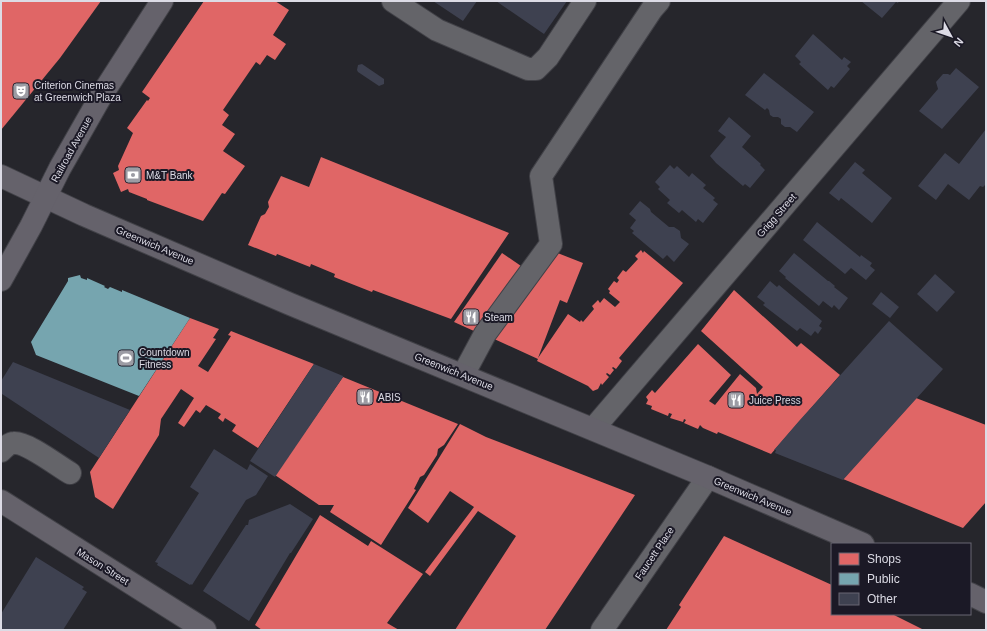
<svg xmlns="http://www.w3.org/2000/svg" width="987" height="631" font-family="Arial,sans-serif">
<rect width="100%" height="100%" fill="#26262c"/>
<g fill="#e06666">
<path d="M 1,1 L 101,1 L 60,58 L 1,130 Z"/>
<path d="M 204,1 L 275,1 L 289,10 L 273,35 L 286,44 L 275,60 L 267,55 L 260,65 L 256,62 L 223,110 L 229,115 L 222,125 L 235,134 L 223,151 L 245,166 L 225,194 L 222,193 L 203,221 L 147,200 L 147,199 L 129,192 L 128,189 L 121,192 L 113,173 L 119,170 L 118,166 L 133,133 L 127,128 L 147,100 L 148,101 L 150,98 L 142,92 Z"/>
<path d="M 321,157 L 509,233 L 451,319 L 373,290 L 372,292 L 334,277 L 335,274 L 311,264 L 310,267 L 277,254 L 276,256 L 248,245 L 261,216 L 265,214 L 269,207 L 268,202 L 281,176 L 309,187 Z"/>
<path d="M 641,250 L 643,253 L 644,251 L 683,283 L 619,358 L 622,361 L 616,369 L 613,367 L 612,368 L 614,370 L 610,375 L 607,373 L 606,374 L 609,377 L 602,385 L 601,383 L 598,389 L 593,391 L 588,386 L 537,361 L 538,359 L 492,338 L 555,252 L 583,263 L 567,303 L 560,300 L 538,358 L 568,314 L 580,322 L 581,320 L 583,322 L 594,309 L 592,306 L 598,300 L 600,303 L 604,298 L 615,307 L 620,302 L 609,293 L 610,291 L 608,289 L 614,281 L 617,283 L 619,280 L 617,278 L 623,270 L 626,272 L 638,259 L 635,256 Z"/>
<path d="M 502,253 L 521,266 L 474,331 L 454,322 Z"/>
<path d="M 734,290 L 797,347 L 801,343 L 840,375 L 771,454 L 718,432 L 717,434 L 703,428 L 700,425 L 698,429 L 684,423 L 686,420 L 684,419 L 683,422 L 670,418 L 672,414 L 669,413 L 668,416 L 651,409 L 652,406 L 646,404 L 648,400 L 646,397 L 652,390 L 655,393 L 698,344 L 731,375 L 709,401 L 715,405 L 740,374 L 756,388 L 757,394 L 763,387 L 701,331 Z"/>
<path d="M 190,318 L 219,329 L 213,338 L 216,339 L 198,366 L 208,372 L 231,336 L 228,335 L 231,331 L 314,364 L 258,448 L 232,431 L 236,425 L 225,418 L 223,422 L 218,418 L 221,414 L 206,405 L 200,413 L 196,410 L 184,427 L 178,423 L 194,398 L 181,389 L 161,419 L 159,435 L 113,509 L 95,497 L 90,472 Z"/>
<path d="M 343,377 L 458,424 L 444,445 L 438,449 L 437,455 L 424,475 L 420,477 L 414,489 L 416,490 L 381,545 L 330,512 L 334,505 L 319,505 L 275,475 Z"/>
<path d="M 916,398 L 986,425 L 986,502 L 963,528 L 843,479 Z"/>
<path d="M 460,424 L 486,437 L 635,495 L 545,630 L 455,630 L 516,536 L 478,511 L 430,576 L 425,572 L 474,507 L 450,491 L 428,523 L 408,508 Z"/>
<path d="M 320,515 L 368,546 L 371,541 L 423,574 L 387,623 L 399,630 L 262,630 L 255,625 Z"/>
<path d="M 724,536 L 832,585 L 832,614 L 892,614 L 924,630 L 666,630 L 681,607 L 679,605 Z"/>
</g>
<path fill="#76a5af" d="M 80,275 L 81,278 L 87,280 L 87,278 L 105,286 L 104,287 L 108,289 L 110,287 L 122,292 L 122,290 L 190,318 L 139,396 L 36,355 L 31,342 L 68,281 L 68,278 Z"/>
<g fill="#3e4150">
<path d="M 433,1 L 477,1 L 463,21 Z"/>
<path d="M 496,1 L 567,1 L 544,34 Z"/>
<path d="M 861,1 L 899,1 L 898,3 L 896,2 L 882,18 Z"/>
<path d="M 813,34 L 842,60 L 844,57 L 851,62 L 847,66 L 850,69 L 834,88 L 831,86 L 828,90 L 799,64 L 801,62 L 795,56 Z"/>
<path d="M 362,64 L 384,79 L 384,84 L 379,86 L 358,72 L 357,70 L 358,65 Z"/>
<path d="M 956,68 L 979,87 L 942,129 L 919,111 L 938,89 L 936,82 L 943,74 L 948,74 L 950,75 Z"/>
<path d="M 764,73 L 814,112 L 797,132 L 790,127 L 785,127 L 781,124 L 781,119 L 778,117 L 773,117 L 770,115 L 769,110 L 767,108 L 765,110 L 745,95 Z"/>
<path d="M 729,117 L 751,136 L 742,147 L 761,164 L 760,165 L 765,170 L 750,188 L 745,184 L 743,186 L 716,163 L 710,156 L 726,137 L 718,131 Z"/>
<path d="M 986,129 L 986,184 L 983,187 L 980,186 L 969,200 L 948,184 L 936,200 L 918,186 L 945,153 L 959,164 Z"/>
<path d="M 855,162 L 865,170 L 862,173 L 892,198 L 872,223 L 841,198 L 839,201 L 829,193 Z"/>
<path d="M 670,165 L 674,169 L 677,166 L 689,177 L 692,173 L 706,185 L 703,188 L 715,198 L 713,200 L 718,204 L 703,223 L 698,219 L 696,222 L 682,210 L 679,213 L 667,203 L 670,200 L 658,189 L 660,187 L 655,182 Z"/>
<path d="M 640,201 L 650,209 L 651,212 L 669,227 L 674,227 L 680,231 L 681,238 L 689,244 L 674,262 L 667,255 L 663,259 L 632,233 L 634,231 L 630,228 L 636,220 L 629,214 Z"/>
<path d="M 817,222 L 860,257 L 861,255 L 872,263 L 870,266 L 875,270 L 866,280 L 851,268 L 845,274 L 803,240 Z"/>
<path d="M 794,253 L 828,281 L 829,281 L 835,286 L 834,287 L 848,298 L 839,310 L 834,305 L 832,308 L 823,301 L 819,306 L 785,278 L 786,277 L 779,271 Z"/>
<path d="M 935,274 L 955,292 L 937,312 L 917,294 Z"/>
<path d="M 770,281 L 777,287 L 779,285 L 822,321 L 819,326 L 822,328 L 818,334 L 815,331 L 811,336 L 800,328 L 797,331 L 763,305 L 765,303 L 757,297 Z"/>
<path d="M 881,292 L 899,307 L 890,318 L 872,304 Z"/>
<path d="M 889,321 L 943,369 L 843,480 L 775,453 L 776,450 L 774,450 L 799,421 Z"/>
<path d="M 13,362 L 130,410 L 99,458 L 2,394 L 1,381 Z"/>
<path d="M 314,364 L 343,376 L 343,377 L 275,477 L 250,461 Z"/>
<path d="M 214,449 L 247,470 L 250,464 L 268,476 L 256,495 L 246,500 L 192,585 L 191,584 L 190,585 L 157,565 L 158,563 L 155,562 L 199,493 L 190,487 Z"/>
<path d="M 290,504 L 313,519 L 291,553 L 290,553 L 249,621 L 203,591 L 246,525 L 248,525 L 249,520 Z"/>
<path d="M 36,557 L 84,587 L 82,589 L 87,592 L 63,630 L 4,630 L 1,628 L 1,614 Z"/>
</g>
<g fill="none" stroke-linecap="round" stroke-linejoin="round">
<g stroke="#414147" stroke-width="24">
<g id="minor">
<path d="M 393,1 L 437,30 L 528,69 L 536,69 L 548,57 L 585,1"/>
<path d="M 463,375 L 485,334 L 551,244 L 541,176 L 652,9 L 659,1"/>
<path d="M 593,429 L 959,1"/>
<path d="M 1,451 C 4,448 9,443 14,443 C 27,442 58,466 70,473"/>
<path d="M 602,630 L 708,477"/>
</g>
</g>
<g stroke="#414147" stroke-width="24">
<g id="major">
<path d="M 1,176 L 84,215 L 290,304 L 708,477 L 863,544"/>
<path d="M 1,280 L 31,226 L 60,168 L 101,96 L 162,1"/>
<path d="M 1,501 L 205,630"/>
<path d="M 970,594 L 986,602"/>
</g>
</g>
<use href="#minor" stroke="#646469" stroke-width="22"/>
<use href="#major" stroke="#65626b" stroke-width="22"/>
</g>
<defs>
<g id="theatre-square" transform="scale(0.9)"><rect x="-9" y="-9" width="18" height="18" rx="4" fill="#9c9ca4" stroke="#1b1926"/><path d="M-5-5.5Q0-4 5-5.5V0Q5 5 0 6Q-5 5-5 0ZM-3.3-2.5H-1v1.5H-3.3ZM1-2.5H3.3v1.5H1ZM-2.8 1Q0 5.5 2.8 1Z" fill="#fff"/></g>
<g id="bank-square" transform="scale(0.9)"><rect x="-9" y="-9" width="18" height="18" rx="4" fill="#9c9ca4" stroke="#1b1926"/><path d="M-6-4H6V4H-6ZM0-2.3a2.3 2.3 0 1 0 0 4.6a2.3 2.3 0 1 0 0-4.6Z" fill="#fff"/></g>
<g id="restaurant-square" transform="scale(0.9)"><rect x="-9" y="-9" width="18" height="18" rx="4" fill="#9c9ca4" stroke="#1b1926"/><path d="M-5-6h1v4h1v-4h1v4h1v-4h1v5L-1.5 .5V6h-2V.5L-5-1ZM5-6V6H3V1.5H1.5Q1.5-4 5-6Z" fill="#fff"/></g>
<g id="stadium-square" transform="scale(0.9)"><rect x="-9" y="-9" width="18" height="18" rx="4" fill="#9c9ca4" stroke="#1b1926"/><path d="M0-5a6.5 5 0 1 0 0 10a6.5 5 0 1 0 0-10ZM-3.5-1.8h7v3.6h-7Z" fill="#fff"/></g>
</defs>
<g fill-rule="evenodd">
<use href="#theatre-square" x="21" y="91"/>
<use href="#bank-square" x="133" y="175"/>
<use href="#restaurant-square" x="471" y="317"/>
<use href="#stadium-square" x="126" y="358"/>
<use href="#restaurant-square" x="365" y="397"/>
<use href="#restaurant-square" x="736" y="400"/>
</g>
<g text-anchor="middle" stroke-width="4" stroke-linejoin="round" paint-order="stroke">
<g font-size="10" fill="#dcdbe5" stroke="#1b1926" text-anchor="start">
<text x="34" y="89">Criterion Cinemas<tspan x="34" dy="12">at Greenwich Plaza</tspan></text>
<text x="146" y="179">M&amp;T Bank</text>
<text x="484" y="321">Steam</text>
<text x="139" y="356">Countdown<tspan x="139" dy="12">Fitness</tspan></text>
<text x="378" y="401">ABIS</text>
<text x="749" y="404">Juice Press</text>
</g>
<g font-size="10" fill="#dcdbe5" stroke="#1b1926">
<text transform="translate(71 149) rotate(-61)" y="4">Railroad Avenue</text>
<text transform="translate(776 215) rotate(-49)" y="4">Grigg Street</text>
<text transform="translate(155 245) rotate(23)" y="4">Greenwich Avenue</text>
<text transform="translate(454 371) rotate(22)" y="4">Greenwich Avenue</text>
<text transform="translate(753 496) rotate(23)" y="4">Greenwich Avenue</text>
<text transform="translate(654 553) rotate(-56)" y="4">Faucett Place</text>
<text transform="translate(103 566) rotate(32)" y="4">Mason Street</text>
</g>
</g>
<rect width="987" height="631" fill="none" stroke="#dcdbe5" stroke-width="4"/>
<rect x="831" y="543" width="140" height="72" fill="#1b1926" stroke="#686772"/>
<rect x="839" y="553" width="20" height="12" fill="#e06666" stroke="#686772"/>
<text x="867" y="563" font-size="12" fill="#dcdbe5">Shops</text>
<rect x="839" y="573" width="20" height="12" fill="#76a5af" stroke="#686772"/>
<text x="867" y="583" font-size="12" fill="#dcdbe5">Public</text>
<rect x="839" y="593" width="20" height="12" fill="#3e4150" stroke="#686772"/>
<text x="867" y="603" font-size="12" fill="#dcdbe5">Other</text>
<g transform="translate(951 36) rotate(130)" stroke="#1b1926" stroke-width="3" paint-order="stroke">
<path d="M0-3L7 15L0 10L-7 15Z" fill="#dcdbe5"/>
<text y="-6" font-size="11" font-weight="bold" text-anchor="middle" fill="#dcdbe5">N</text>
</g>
</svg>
